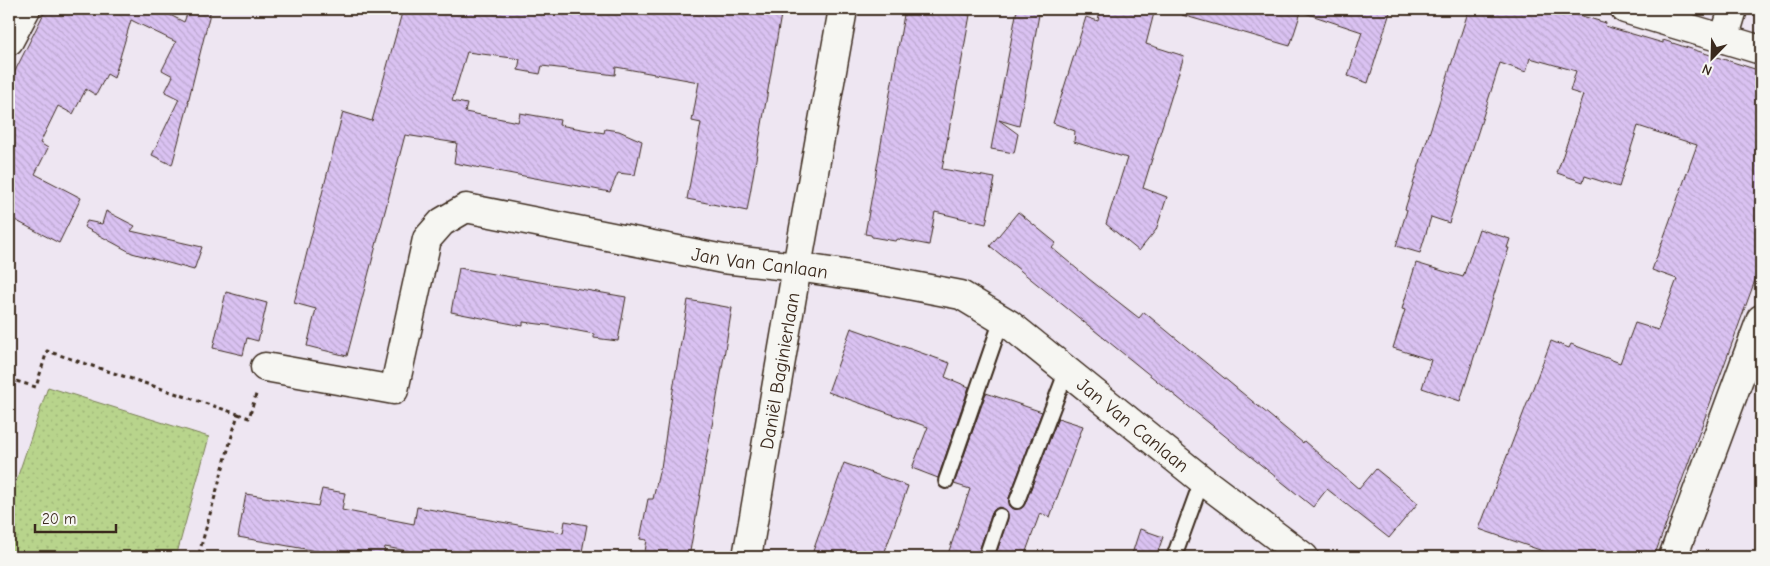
<svg xmlns="http://www.w3.org/2000/svg" width="1770" height="566" font-family="'Comic Neue',sans-serif">
<defs>
<pattern id="grass-dots" width="8" height="8" patternUnits="userSpaceOnUse" patternTransform="scale(1.25)"><rect width="8" height="8" fill="#b8d48c"/><path d="M2 2h.1M6 6h.1" fill="none" stroke="#9fb678" stroke-width="1.8" stroke-linecap="round"/></pattern>
<pattern id="building-back-hatch" width="6" height="6" patternUnits="userSpaceOnUse" patternTransform="scale(1.25)"><rect width="6" height="6" fill="#dac2f2"/><path d="M-1 5l2 2M0 0l6 6M5-1l2 2" fill="none" stroke="#bca7cf"/></pattern>
</defs>
<rect width="100%" height="100%" fill="#eee6f2"/>
<filter id="ink" filterUnits="userSpaceOnUse"><feTurbulence type="fractalNoise" baseFrequency=".02" numOctaves="2"/><feDisplacementMap in="SourceGraphic" scale="10" xChannelSelector="R" yChannelSelector="G"/><feConvolveMatrix kernelMatrix="1 2 1 2 8 2 1 2 1" color-interpolation-filters="sRGB"/></filter>
<g filter="url(#ink)">
<path fill="url(#grass-dots)" stroke="#7a7f55" d="M 48,387 L 209,437 L 176,557 L 9,557 L 9,502 Z"/>
<g fill="url(#building-back-hatch)" stroke="#3b2a1e">
<path d="M 46,9 L 158,9 L 184,22 L 189,9 L 211,9 L 188,102 L 189,102 L 172,165 L 152,155 L 179,99 L 165,92 L 173,76 L 162,70 L 176,42 L 131,20 L 114,78 L 107,74 L 96,95 L 86,89 L 73,114 L 58,106 L 40,143 L 48,148 L 35,174 L 81,198 L 59,243 L 9,217 L 9,83 Z"/>
<path d="M 403,9 L 782,9 L 747,211 L 687,199 L 701,123 L 692,121 L 699,82 L 616,67 L 615,75 L 542,66 L 540,74 L 518,70 L 520,59 L 467,52 L 452,101 L 467,104 L 465,112 L 518,122 L 520,113 L 560,120 L 559,125 L 604,133 L 605,129 L 619,131 L 642,141 L 635,175 L 618,173 L 610,192 L 454,163 L 457,143 L 405,135 L 347,356 L 307,346 L 316,309 L 294,303 L 343,112 L 372,121 Z"/>
<path d="M 905,9 L 936,9 L 970,15 L 942,169 L 995,178 L 986,224 L 935,212 L 929,245 L 898,239 L 895,241 L 872,237 L 871,235 L 865,234 Z"/>
<path d="M 1017,9 L 1040,9 L 1019,126 L 999,120 L 1018,134 L 1014,153 L 991,149 Z"/>
<path d="M 1100,9 L 1155,9 L 1146,44 L 1184,56 L 1143,188 L 1167,197 L 1156,230 L 1139,251 L 1106,224 L 1127,158 L 1074,142 L 1075,131 L 1053,123 L 1086,17 L 1098,21 Z"/>
<path d="M 1183,9 L 1302,9 L 1290,46 L 1182,15 Z"/>
<path d="M 1305,9 L 1391,9 L 1368,83 L 1348,76 L 1362,32 L 1305,13 Z"/>
<path d="M 1469,9 L 1558,9 L 1606,23 L 1605,26 L 1663,43 L 1663,40 L 1761,71 L 1761,264 L 1654,557 L 1560,557 L 1479,529 L 1551,341 L 1569,348 L 1571,344 L 1620,363 L 1635,323 L 1658,330 L 1677,279 L 1652,270 L 1697,145 L 1638,126 L 1619,187 L 1585,176 L 1583,182 L 1557,173 L 1583,95 L 1570,91 L 1576,71 L 1530,58 L 1526,72 L 1500,63 L 1449,223 L 1431,217 L 1420,253 L 1396,246 L 1407,210 L 1405,209 Z"/>
<path d="M 106,211 L 135,226 L 131,231 L 202,247 L 194,270 L 132,253 L 84,227 L 87,221 L 102,224 Z"/>
<path d="M 1018,212 L 1056,243 L 1052,248 L 1089,279 L 1139,318 L 1144,312 L 1303,443 L 1304,441 L 1359,489 L 1376,469 L 1418,503 L 1389,538 L 1327,489 L 1313,507 L 990,246 Z"/>
<path d="M 1479,229 L 1510,239 L 1507,248 L 1509,248 L 1460,401 L 1422,388 L 1431,360 L 1393,348 L 1405,310 L 1402,309 L 1416,263 L 1463,277 Z"/>
<path d="M 459,268 L 626,297 L 618,341 L 594,338 L 594,334 L 547,325 L 523,322 L 523,326 L 451,312 Z"/>
<path d="M 226,292 L 267,303 L 258,341 L 247,338 L 243,355 L 213,348 Z"/>
<path d="M 688,300 L 732,308 L 720,380 L 689,557 L 644,557 L 647,540 L 640,539 L 648,499 L 653,499 L 660,468 L 661,468 L 668,420 Z"/>
<path d="M 851,328 L 950,363 L 945,377 L 969,387 L 938,478 L 912,468 L 928,427 L 828,392 Z"/>
<path d="M 986,393 L 1042,412 L 1009,498 L 1010,506 L 1014,509 L 1022,508 L 1025,504 L 1058,418 L 1083,426 L 1050,517 L 1040,513 L 1024,557 L 995,557 L 1008,518 L 1007,511 L 999,507 L 995,509 L 992,513 L 977,557 L 947,557 L 970,489 L 954,484 Z"/>
<path d="M 844,463 L 908,486 L 883,557 L 811,557 Z"/>
<path d="M 322,489 L 345,493 L 342,510 L 414,524 L 417,507 L 563,533 L 565,521 L 587,525 L 581,557 L 441,557 L 385,547 L 383,557 L 350,557 L 238,537 L 246,494 L 318,506 Z"/>
<path d="M 1140,529 L 1163,537 L 1156,557 L 1131,557 Z"/>
</g>
<g fill="none" stroke-linecap="round" stroke-linejoin="round">
<g stroke="#3b2a1e" stroke-width="18">
<g id="service">
<path d="M 946,481 L 1002,319"/>
<path d="M 1017,501 L 1067,370"/>
<path d="M 986,557 L 1000,516"/>
<path d="M 1174,557 L 1202,480"/>
</g>
</g>
<g stroke="#3b2a1e" stroke-width="31">
<g id="minor">
<path d="M 1625,9 L 1761,50"/>
<path d="M 1724,39 L 1733,9"/>
<path d="M 9,41 L 26,9"/>
<path id="s1" d="M 265,367 L 394,390 L 427,239 L 442,222 L 466,208 L 723,259 L 797,267 L 877,279 L 961,295 L 1009,324 L 1202,480 L 1304,557"/>
<path id="s2" d="M 747,557 L 797,267 L 843,9"/>
<path d="M 1673,557 L 1761,319"/>
</g>
</g>
<g stroke="#3b2a1e" stroke-width="3" stroke-dasharray="4 4" stroke-linecap="butt">
<path d="M 9,379 L 36,387 L 47,351 L 238,414 L 198,557"/>
<path d="M 238,414 L 249,418 L 257,391"/>
</g>
<use href="#service" stroke="#f6f6f2" stroke-width="14"/>
<use href="#minor" stroke="#f6f6f2" stroke-width="28"/>
</g>
</g>
<g text-anchor="middle" stroke-width="4" stroke-linejoin="round" paint-order="stroke">
<g font-size="19" fill="#3b2a1e" stroke="#f6f6f2">
<text dy="7" stroke="none"><textPath href="#s1" startOffset="635">Jan Van Canlaan</textPath></text>
<text dy="7" stroke="none"><textPath href="#s2" startOffset="189">Daniël Baginierlaan</textPath></text>
<text dy="7" stroke="none"><textPath href="#s1" startOffset="1055">Jan Van Canlaan</textPath></text>
</g>
</g>
<rect width="1770" height="566" fill="none" stroke="#f6f6f2" stroke-width="30"/>
<rect x="15" y="15" width="1740" height="536" fill="none" stroke="#3b2a1e" stroke-width="2" filter="url(#ink)"/>
<g transform="translate(1712 58) rotate(203)" stroke="#f6f6f2" stroke-width="4" paint-order="stroke">
<path d="M0-4L9 19L0 12L-9 19Z" fill="#3b2a1e"/>
<text y="-8" font-size="14" font-weight="bold" text-anchor="middle" fill="#3b2a1e">N</text>
</g>
<path d="M35 524v8h81v-8" fill="none" stroke="#3b2a1e" stroke-width="2.5"/>
<text x="42" y="524" font-size="15" fill="#3b2a1e" stroke="#f6f6f2" stroke-width="4" paint-order="stroke">20 m</text>
</svg>
